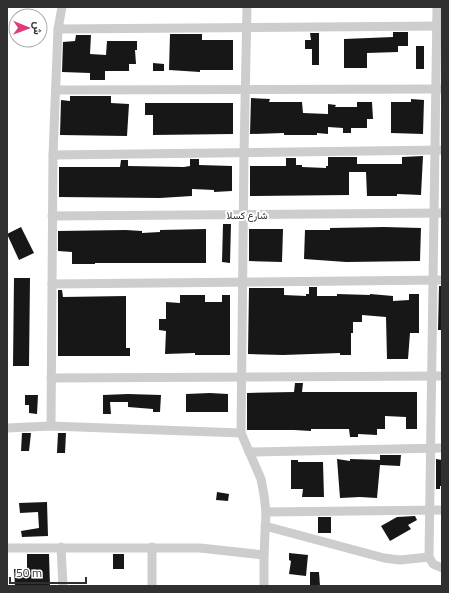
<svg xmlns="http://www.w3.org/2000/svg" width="449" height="593" font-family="'Titillium Web',Vazirmatn,sans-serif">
<rect width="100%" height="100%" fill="#fff"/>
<g fill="#171717">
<path d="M 393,32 L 408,32 L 408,46 L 398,46 L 398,52 L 367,53 L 367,68 L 344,68 L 344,39 L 393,37 Z"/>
<path d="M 310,33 L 319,33 L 319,65 L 312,65 L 312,49 L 305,49 L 305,40 L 311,40 Z"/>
<path d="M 170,34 L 202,34 L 202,40 L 233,40 L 233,70 L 200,70 L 200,72 L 169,70 Z"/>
<path d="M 76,35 L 91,35 L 90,54 L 106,55 L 107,41 L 137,41 L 137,50 L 135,50 L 136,64 L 129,64 L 129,71 L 105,71 L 105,80 L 90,80 L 90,73 L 62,72 L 63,42 L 75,41 Z"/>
<rect x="416" y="46" width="8" height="23"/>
<path d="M 153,63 L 164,64 L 164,71 L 153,71 Z"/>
<path d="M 70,96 L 111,96 L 111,103 L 129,104 L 127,136 L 60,135 L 61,100 L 70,101 Z"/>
<path d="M 251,98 L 270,99 L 269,102 L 302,102 L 303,113 L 328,114 L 328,104 L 336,105 L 335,107 L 357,107 L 357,102 L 372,102 L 373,119 L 367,119 L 367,128 L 351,128 L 351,133 L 343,133 L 343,128 L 328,127 L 328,134 L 317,133 L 317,135 L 284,135 L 284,133 L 250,134 Z"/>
<path d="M 411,99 L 424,100 L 423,134 L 391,133 L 391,102 L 411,102 Z"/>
<path d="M 145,103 L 233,103 L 233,134 L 153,135 L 153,115 L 145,115 Z"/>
<path d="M 423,156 L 421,195 L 397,194 L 397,196 L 367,196 L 366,172 L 349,172 L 349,195 L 250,196 L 250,166 L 286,166 L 286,158 L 296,158 L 296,165 L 302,165 L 302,167 L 326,168 L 326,166 L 328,166 L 328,157 L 357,157 L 357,164 L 402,164 L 402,157 Z"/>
<path d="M 190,159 L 199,159 L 199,165 L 232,166 L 232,191 L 214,192 L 214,190 L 192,189 L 192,196 L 160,198 L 59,197 L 59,167 L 120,167 L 121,160 L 128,160 L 128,166 L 184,167 L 190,166 Z"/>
<path d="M 223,224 L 231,224 L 230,263 L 222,262 Z"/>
<path d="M 21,227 L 34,253 L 19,260 L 7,234 Z"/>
<path d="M 384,227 L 421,228 L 420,261 L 346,262 L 304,259 L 305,230 L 330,230 L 330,228 Z"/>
<path d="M 206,229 L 206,263 L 95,263 L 95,264 L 72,264 L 72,252 L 58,251 L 58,231 L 126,230 L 142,231 L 142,233 L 160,232 L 160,230 Z"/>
<path d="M 249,229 L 283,229 L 282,262 L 249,261 Z"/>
<path d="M 14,278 L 30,278 L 29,366 L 13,366 Z"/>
<path d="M 439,286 L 441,286 L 442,330 L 438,330 Z"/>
<path d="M 309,287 L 317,287 L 317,296 L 337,296 L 337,294 L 370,295 L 370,294 L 393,296 L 393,301 L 409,300 L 409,294 L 419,294 L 419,333 L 410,333 L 408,359 L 387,359 L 386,317 L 362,315 L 362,322 L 353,322 L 353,333 L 351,333 L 351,355 L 340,355 L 340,353 L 283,355 L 248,354 L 249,288 L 284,288 L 284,295 L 306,296 L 306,294 L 309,294 Z"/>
<path d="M 58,290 L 62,290 L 63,297 L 126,296 L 126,348 L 130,348 L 130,356 L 58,356 Z"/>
<path d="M 180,295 L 205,295 L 205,302 L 222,302 L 222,295 L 230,295 L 230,355 L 195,355 L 195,353 L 165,354 L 166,331 L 159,330 L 159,319 L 166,319 L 166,302 L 180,303 Z"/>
<path d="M 295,383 L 303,383 L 302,392 L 417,392 L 417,429 L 406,429 L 406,417 L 385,416 L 385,429 L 377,429 L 377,435 L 358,434 L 358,437 L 350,437 L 349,429 L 311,429 L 311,431 L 294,430 L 247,430 L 247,393 L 294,392 Z"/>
<path d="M 210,393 L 228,394 L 228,412 L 186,412 L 186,394 Z"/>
<path d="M 128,394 L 161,395 L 160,412 L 153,412 L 153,409 L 128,407 L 128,402 L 110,402 L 111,414 L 103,414 L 103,395 Z"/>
<path d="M 25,395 L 38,395 L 37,414 L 29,413 L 29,405 L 25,405 Z"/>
<path d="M 22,433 L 31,433 L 29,451 L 21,451 Z"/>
<path d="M 58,433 L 66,433 L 65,453 L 57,453 Z"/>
<path d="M 380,455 L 401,455 L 400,466 L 380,465 L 377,498 L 360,497 L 340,498 L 337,459 L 350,461 L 350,459 L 380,460 Z"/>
<path d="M 436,459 L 442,460 L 442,486 L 440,486 L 440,489 L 436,489 Z"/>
<path d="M 291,460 L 298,460 L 298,462 L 323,462 L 324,497 L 302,497 L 303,489 L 291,489 Z"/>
<path d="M 217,492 L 229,494 L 228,501 L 216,500 Z"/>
<path d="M 47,502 L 48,536 L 22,537 L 21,531 L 39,528 L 38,512 L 20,513 L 19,503 Z"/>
<path d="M 415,516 L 417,520 L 408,525 L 411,529 L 390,541 L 381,526 L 397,517 Z"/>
<rect x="318" y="517" width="13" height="16"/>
<path d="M 289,553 L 308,555 L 306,576 L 289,574 L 291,561 L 289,560 Z"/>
<path d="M 27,554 L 49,554 L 50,586 L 15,586 L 14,569 L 27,569 Z"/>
<rect x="113" y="554" width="11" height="15"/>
<path d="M 310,572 L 319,572 L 320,586 L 310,586 Z"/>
</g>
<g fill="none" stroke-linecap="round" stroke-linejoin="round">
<g stroke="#cdcdcd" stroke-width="9">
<path d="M 247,7 L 244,153 L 241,433 L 261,479 L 264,495 L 266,512 L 264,555 L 264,586"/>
<path d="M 437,7 L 429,557 L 433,564 L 442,568"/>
<path d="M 58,29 L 442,26"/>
<path d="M 56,90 L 442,89"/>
<path d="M 53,155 L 442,150"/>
<path d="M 52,216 L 442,213"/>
<path d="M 52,284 L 442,280"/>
<path d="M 51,378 L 442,376"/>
<path d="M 51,426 L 53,155 L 58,29 L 62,7"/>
<path d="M 7,428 L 51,426 L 241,433"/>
<path d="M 249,452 L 442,448"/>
<path d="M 266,512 L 442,510"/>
<path d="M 265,526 L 384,558 L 400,560 L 429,557"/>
<path d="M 61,547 L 63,586"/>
<path d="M 152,547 L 152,586"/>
<path d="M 7,548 L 200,548 L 264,555"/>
</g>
</g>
<g text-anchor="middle" stroke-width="4" stroke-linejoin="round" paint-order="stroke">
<g font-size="10" fill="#303030" stroke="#fff">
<text x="247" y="219">شارع كسلا</text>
</g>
</g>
<rect width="449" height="593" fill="none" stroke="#303030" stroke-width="16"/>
<g transform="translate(28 28) rotate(91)"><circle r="19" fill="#ffffff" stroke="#acacac"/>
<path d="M0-3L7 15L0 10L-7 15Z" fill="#dc3d7a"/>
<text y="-6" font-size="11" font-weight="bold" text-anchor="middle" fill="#303030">ش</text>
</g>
<path d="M10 577v6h76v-6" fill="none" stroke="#303030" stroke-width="2"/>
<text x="16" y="577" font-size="12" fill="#303030" stroke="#ffffff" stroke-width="3" paint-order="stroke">50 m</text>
</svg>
